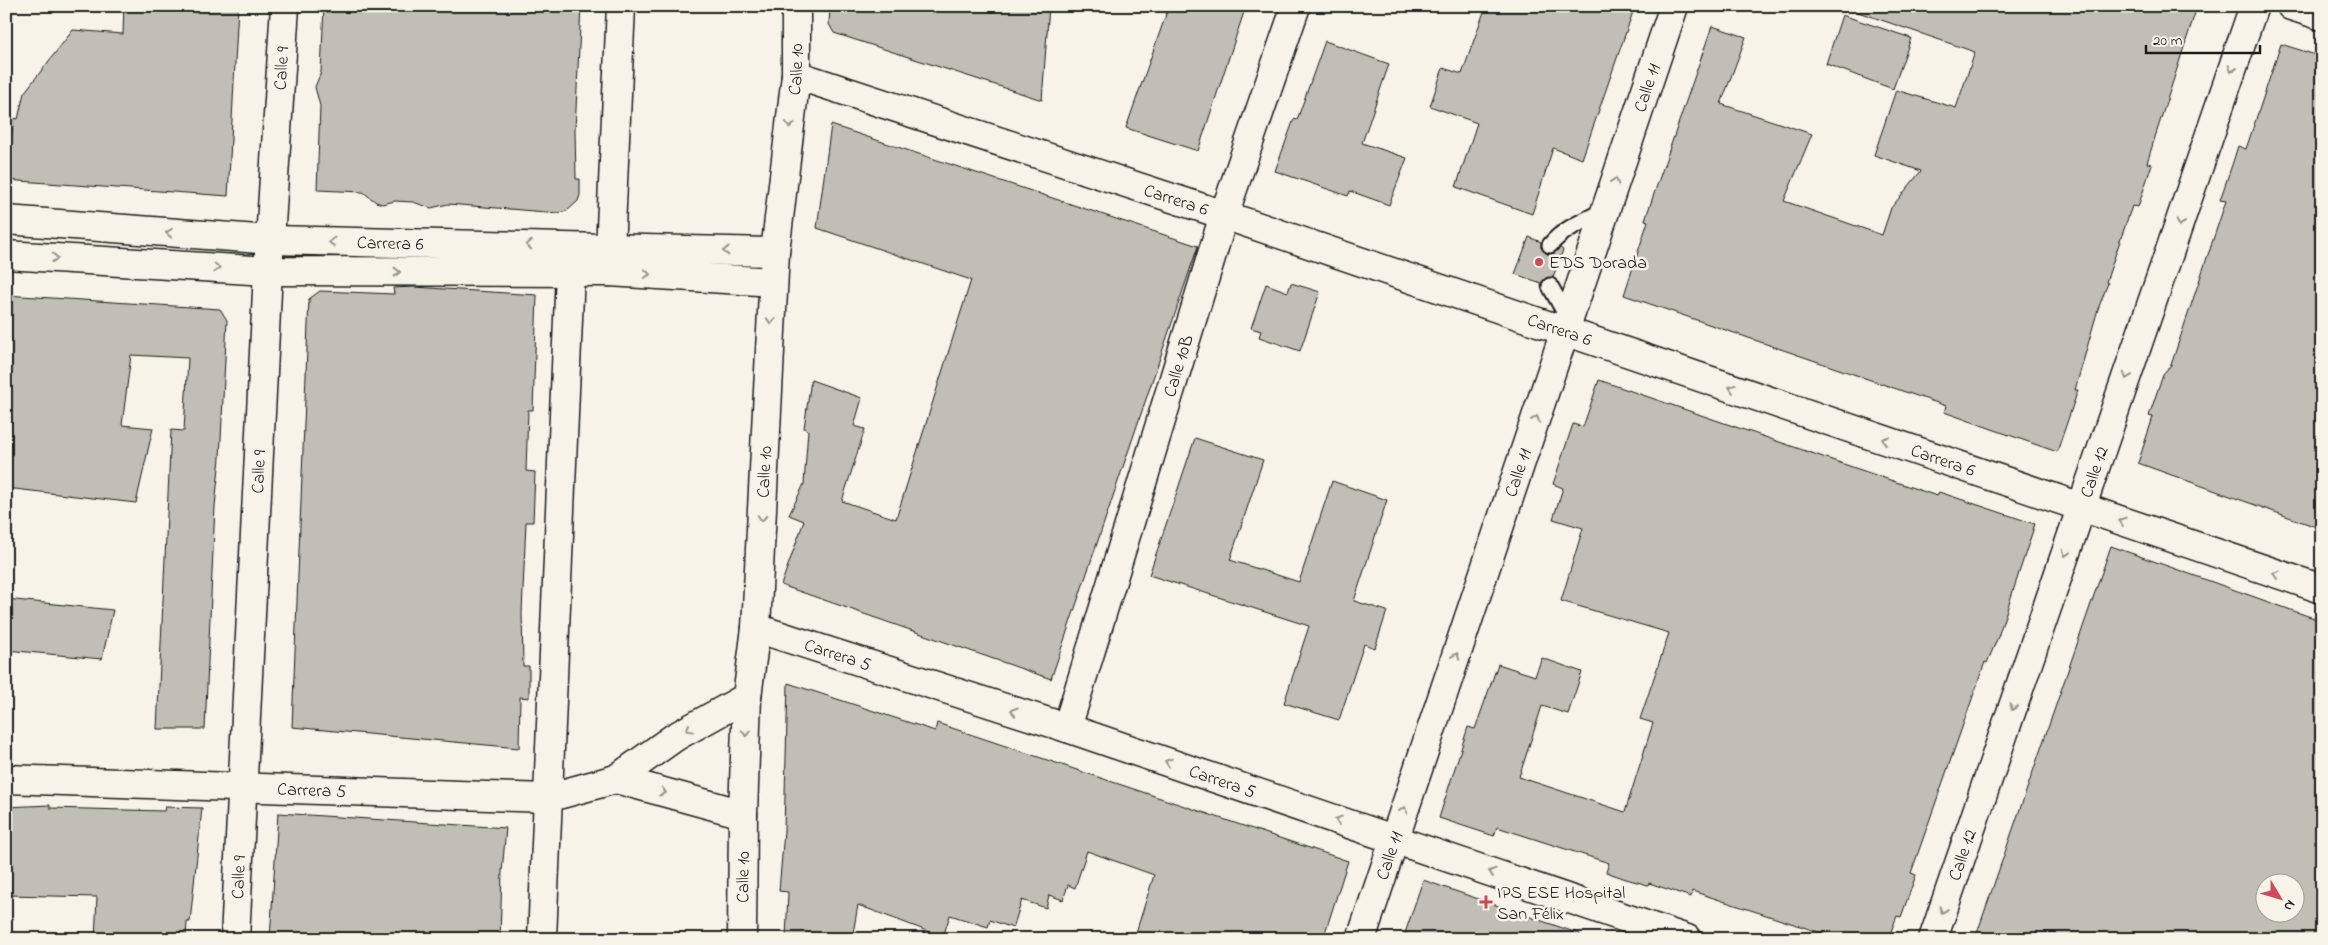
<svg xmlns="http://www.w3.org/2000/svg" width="2328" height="945" font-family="'Indie Flower',sans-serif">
<rect width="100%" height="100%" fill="#f7f3e8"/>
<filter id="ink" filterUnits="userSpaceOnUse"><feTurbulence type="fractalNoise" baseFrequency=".02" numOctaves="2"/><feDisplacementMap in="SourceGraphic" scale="10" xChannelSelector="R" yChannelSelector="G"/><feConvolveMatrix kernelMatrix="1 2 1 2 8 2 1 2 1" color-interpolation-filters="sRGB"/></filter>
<g filter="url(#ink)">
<g fill="#c0beb5" stroke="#1c1c1c" fill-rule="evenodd">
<path d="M 124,6 L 238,6 L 228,196 L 6,180 L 6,136 L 12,136 L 13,118 L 18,119 L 24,93 L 73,30 L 123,34 Z"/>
<path d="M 324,6 L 581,6 L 575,130 L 576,179 L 580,179 L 580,195 L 578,201 L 567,211 L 558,213 L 448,204 L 431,208 L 413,202 L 395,201 L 382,204 L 376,202 L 363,192 L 317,190 L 320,106 L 315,87 L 321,72 Z"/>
<path d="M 830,6 L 1049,6 L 1042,100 L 834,33 L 829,24 Z"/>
<path d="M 1169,6 L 1246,6 L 1198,151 L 1126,128 Z"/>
<path d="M 1486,6 L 1635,6 L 1582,159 L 1553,148 L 1532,214 L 1456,187 L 1477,123 L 1430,106 L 1443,68 L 1462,74 Z"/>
<path d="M 1856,6 L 2177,6 L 2195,13 L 2156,134 L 2147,163 L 2152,164 L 2138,207 L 2132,206 L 2106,282 L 2108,283 L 2098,309 L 2075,390 L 2078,390 L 2057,452 L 1944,412 L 1946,406 L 1624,295 L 1648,221 L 1645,220 L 1712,26 L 1746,37 L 1721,104 L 1812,134 L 1784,201 L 1882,235 L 1891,208 L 1921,171 L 1874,155 L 1896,90 L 1956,108 L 1975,52 L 1855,11 Z"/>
<path d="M 1842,15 L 1911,38 L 1893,89 L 1826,64 Z"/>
<path d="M 1325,41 L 1389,64 L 1362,143 L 1407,158 L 1389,205 L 1350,191 L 1348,196 L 1275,171 L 1294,119 L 1297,120 Z"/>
<path d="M 2281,44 L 2322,57 L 2322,529 L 2138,463 L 2153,417 L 2149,416 L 2163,374 L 2171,365 L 2226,201 L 2220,200 L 2233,162 L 2238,146 L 2246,149 Z"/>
<path d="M 831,125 L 1198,246 L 1051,679 L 781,585 L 804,521 L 789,515 L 804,484 L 808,430 L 804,428 L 811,380 L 862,398 L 854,426 L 865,429 L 842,501 L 896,519 L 971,280 L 817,228 Z"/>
<path d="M 1529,237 L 1541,242 L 1541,248 L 1547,254 L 1553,254 L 1560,248 L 1563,250 L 1553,277 L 1546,278 L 1541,283 L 1515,274 Z"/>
<path d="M 1291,283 L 1320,292 L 1300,351 L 1259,337 L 1261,331 L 1251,328 L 1266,284 L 1288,292 Z"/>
<path d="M 414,287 L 537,295 L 533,410 L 528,410 L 526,471 L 535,472 L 533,522 L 526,522 L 522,613 L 523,666 L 529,666 L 529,698 L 520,697 L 519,748 L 292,727 L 309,299 L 320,291 L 394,294 L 393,288 Z"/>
<path d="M 6,295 L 220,309 L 227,320 L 220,458 L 215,506 L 205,729 L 157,729 L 171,430 L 184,431 L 188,358 L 131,355 L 122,425 L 153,428 L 136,503 L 6,488 Z"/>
<path d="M 1599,380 L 1893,481 L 1937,496 L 1939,492 L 2035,524 L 1998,637 L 1987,663 L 1985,662 L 1911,873 L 1916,875 L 1901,917 L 1897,916 L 1888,939 L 1840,939 L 1692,891 L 1691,897 L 1649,883 L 1648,885 L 1626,879 L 1606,872 L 1609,863 L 1497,827 L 1494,836 L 1439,818 L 1468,727 L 1475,729 L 1498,664 L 1535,676 L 1542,658 L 1582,672 L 1568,714 L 1542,706 L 1519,777 L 1625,812 L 1653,723 L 1640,719 L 1669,633 L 1561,601 L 1583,528 L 1553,519 L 1563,488 L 1553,484 L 1573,424 L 1583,427 Z"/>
<path d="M 1195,438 L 1263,460 L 1230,560 L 1299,582 L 1332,481 L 1387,500 L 1354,601 L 1387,611 L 1375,648 L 1364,644 L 1339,720 L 1284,703 L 1309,626 L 1149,575 Z"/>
<path d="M 2111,546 L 2322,621 L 2322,939 L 1975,939 ZM 2266,882 L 2296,882 L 2296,912 L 2266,912 Z"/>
<path d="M 6,599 L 113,610 L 102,659 L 6,650 Z"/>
<path d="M 788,683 L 935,731 L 937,723 L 1348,861 L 1323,939 L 1134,939 L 1154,875 L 1087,851 L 1075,888 L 1068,885 L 1063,900 L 1049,895 L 1046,908 L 1022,900 L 1013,928 L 990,920 L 988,927 L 950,915 L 943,937 L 858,905 L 852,939 L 786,939 L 788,892 L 779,891 L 784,831 Z"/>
<path d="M 50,805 L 50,808 L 164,811 L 165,807 L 202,808 L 190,922 L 187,922 L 186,939 L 95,939 L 97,897 L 6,895 L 6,807 Z"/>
<path d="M 278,813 L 506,828 L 502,872 L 500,939 L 270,939 Z"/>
<path d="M 1423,880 L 1580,934 L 1580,939 L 1403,939 Z"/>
</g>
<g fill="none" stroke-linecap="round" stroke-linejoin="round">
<g stroke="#1c1c1c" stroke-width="19">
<g id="service">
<path d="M 1550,245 C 1564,228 1586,220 1605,210"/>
<path d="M 1550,286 L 1569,320"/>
</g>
</g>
<g stroke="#1c1c1c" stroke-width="31">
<g id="minor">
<path d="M 2291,6 L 2322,16"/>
<path id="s1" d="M 796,75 L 1224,215 L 2322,589"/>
<path d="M 609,272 L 621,6"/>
<path id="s2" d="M 756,628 L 1067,728 L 1687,939"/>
<path id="s3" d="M 1067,728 L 1224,215 L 1296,6"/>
<path id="s4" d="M 6,779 L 547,798 L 616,779 L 675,737 L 747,697"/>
<path d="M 616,779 L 743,814"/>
<path id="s5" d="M 235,939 L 268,271 L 285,6"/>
<path d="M 542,939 L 571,248"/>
<path id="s6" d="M 1933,939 L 2254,6"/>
</g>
</g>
<g stroke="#1c1c1c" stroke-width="31">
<g id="tertiary">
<path id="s7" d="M 6,220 L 272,240 L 775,252"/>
<path d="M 6,255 L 268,271 L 609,272 L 773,282"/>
</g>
</g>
<g stroke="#1c1c1c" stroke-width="31">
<g id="secondary">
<path id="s8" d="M 742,939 L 743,814 L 747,697 L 756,628 L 775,252 L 796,75 L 796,6"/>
<path id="s9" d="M 1361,939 L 1674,6"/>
</g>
</g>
<use href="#service" stroke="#f7f3e8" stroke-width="15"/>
<use href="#minor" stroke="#f7f3e8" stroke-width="28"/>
<use href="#tertiary" stroke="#f7f3e8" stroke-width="28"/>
<use href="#secondary" stroke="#f7f3e8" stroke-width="28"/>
</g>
<defs><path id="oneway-chevron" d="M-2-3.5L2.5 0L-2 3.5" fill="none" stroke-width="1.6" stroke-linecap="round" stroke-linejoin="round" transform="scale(1.25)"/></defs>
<g stroke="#94928c">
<use href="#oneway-chevron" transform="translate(2232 69) rotate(109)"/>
<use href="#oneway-chevron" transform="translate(790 125) rotate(97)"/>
<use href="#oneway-chevron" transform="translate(1615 181) rotate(-71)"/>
<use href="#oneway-chevron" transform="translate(2180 223) rotate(109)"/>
<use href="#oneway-chevron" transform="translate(169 233) rotate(-176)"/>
<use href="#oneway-chevron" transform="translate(332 242) rotate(-179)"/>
<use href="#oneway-chevron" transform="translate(529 245) rotate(-179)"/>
<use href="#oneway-chevron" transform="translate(726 251) rotate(-180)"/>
<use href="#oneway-chevron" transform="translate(55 258) rotate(4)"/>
<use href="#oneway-chevron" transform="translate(217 268) rotate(4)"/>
<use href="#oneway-chevron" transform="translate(397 272)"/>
<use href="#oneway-chevron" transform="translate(647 274) rotate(3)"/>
<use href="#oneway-chevron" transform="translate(771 321) rotate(93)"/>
<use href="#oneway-chevron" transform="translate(2127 376) rotate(109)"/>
<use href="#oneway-chevron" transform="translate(1732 388) rotate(-161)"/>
<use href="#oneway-chevron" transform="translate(1536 419) rotate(-71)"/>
<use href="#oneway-chevron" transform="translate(1885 440) rotate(-161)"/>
<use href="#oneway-chevron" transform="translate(762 518) rotate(93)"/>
<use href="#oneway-chevron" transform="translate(2122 521) rotate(-161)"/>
<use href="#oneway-chevron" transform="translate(2066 553) rotate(109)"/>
<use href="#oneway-chevron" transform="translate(2276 574) rotate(-161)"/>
<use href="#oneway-chevron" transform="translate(1456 656) rotate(-71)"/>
<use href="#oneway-chevron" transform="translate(2013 707) rotate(109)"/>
<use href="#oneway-chevron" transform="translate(1014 711) rotate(-162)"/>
<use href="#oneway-chevron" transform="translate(689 729) rotate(151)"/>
<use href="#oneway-chevron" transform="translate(746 733) rotate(92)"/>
<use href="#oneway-chevron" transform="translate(1168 762) rotate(-161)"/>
<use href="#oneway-chevron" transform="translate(663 792) rotate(16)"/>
<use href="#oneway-chevron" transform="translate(1404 810) rotate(-71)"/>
<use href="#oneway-chevron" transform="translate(1338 820) rotate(-161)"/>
<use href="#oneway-chevron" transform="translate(1492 872) rotate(-161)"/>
<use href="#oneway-chevron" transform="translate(1943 910) rotate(109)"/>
</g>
</g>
<g fill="#d1495b" stroke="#f7f3e8" stroke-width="2">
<circle cx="1539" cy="262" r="5"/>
<path d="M1483.5 894.5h5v5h5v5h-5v5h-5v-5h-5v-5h5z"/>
</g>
<g text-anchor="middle" stroke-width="5" stroke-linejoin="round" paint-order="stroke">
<g font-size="18" fill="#1c1c1c" stroke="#f7f3e8">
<text dy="6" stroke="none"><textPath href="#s5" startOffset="872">Calle 9</textPath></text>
<text dy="6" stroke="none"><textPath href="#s8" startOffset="872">Calle 10</textPath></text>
<text dy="6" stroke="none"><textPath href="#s9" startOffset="898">Calle 11</textPath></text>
<text dy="6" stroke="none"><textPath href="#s1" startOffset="400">Carrera 6</textPath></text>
<text dy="6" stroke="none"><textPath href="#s7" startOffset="385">Carrera 6</textPath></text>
<text dy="6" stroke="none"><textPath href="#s1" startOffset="805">Carrera 6</textPath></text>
<text dy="6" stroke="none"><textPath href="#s3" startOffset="379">Calle 10B</textPath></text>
<text dy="6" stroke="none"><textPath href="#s1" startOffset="1210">Carrera 6</textPath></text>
<text dy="6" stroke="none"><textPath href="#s5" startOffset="468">Calle 9</textPath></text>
<text dy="6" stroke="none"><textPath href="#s8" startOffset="468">Calle 10</textPath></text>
<text dy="6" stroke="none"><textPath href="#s9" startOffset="492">Calle 11</textPath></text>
<text dy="6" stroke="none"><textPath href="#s6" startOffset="494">Calle 12</textPath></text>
<text dy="6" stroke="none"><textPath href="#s2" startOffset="86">Carrera 5</textPath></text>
<text dy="6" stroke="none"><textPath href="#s2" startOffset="491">Carrera 5</textPath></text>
<text dy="6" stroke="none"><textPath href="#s4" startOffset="306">Carrera 5</textPath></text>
<text dy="6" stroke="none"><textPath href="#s6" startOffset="89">Calle 12</textPath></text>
<text dy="6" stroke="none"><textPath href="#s9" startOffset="88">Calle 11</textPath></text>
<text dy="6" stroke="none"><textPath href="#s8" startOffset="62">Calle 10</textPath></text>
<text dy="6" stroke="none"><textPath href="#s5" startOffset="62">Calle 9</textPath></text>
</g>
<g font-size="18" fill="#1c1c1c" stroke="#f7f3e8" text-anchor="start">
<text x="1549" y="268">EDS Dorada</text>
<text x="1497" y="898">IPS ESE Hospital<tspan x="1497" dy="21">San Félix</tspan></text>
</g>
</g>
<rect width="2328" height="945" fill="none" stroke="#f7f3e8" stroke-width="25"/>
<rect x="12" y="12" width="2303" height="920" fill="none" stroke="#1c1c1c" stroke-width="2" filter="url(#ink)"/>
<g transform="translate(2280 898) rotate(128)"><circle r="24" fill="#f7f3e8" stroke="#9f9d96"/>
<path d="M0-4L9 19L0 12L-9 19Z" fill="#d1495b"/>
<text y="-8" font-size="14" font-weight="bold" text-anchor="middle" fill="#1c1c1c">N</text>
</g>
<path d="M2146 45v8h114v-8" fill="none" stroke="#1c1c1c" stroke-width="2.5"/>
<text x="2153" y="45" font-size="15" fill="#1c1c1c" stroke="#f7f3e8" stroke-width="4" paint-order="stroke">20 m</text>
</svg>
